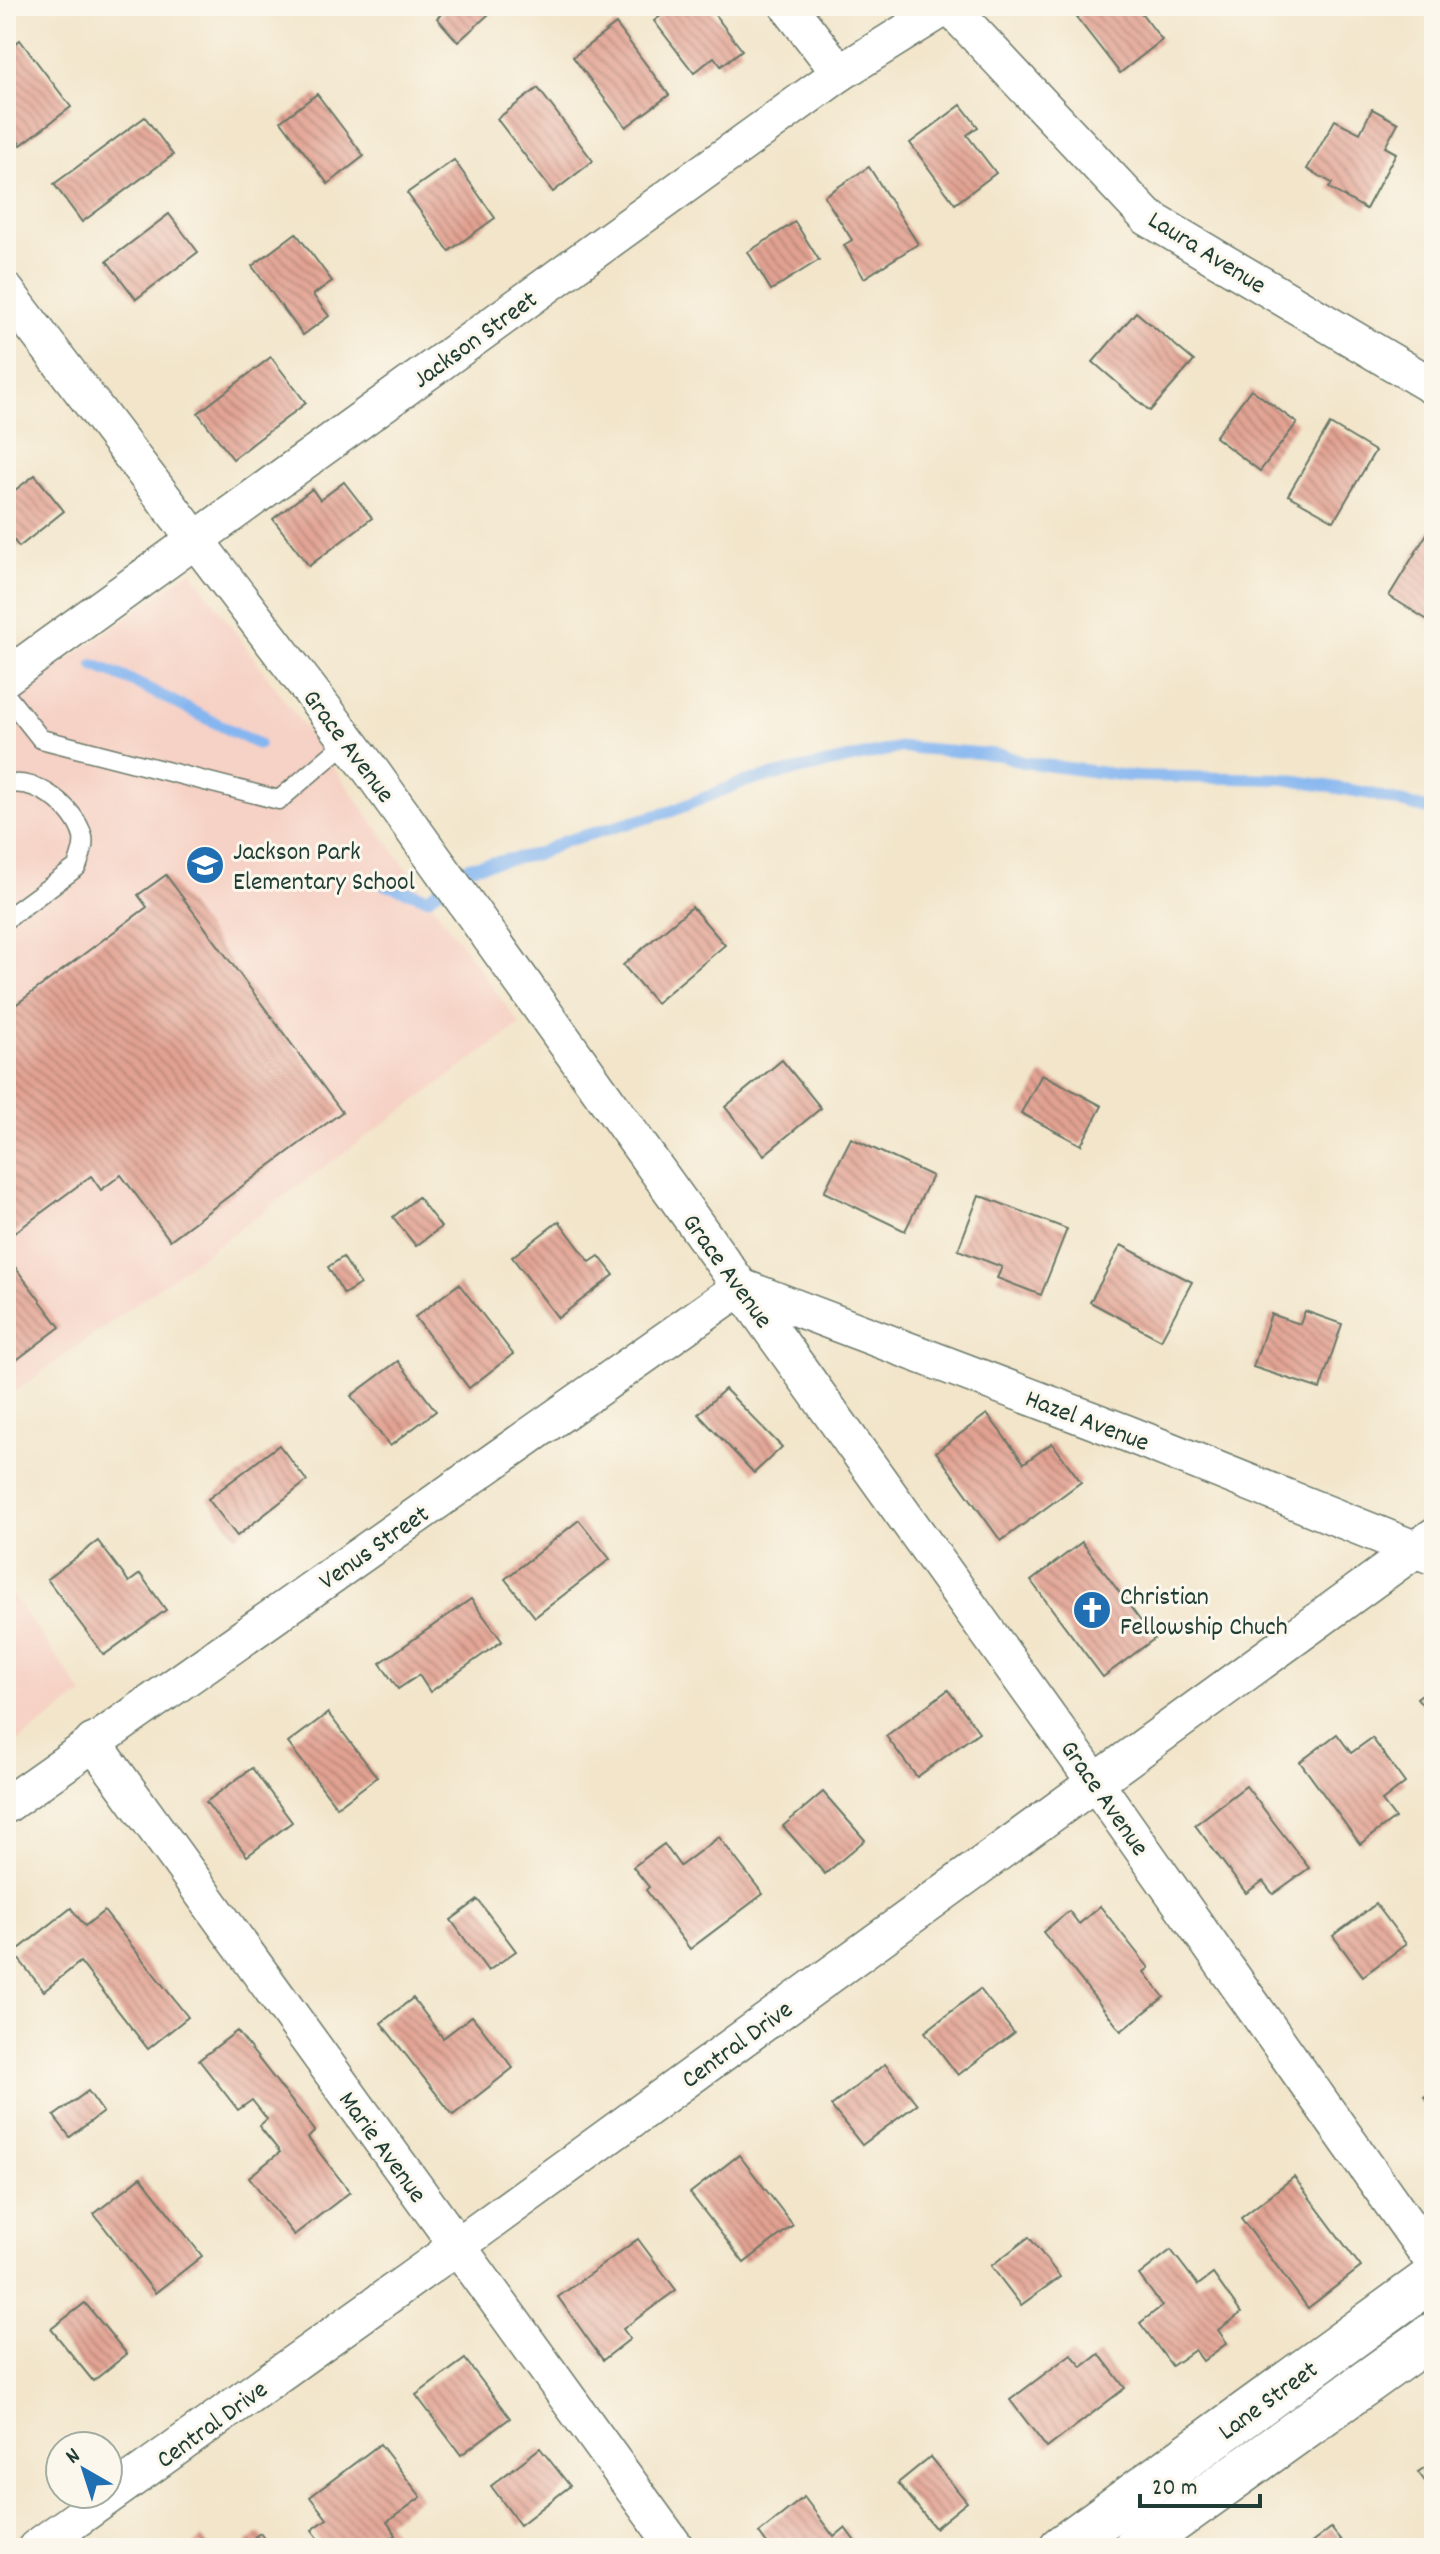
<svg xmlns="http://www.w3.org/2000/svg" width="1440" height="2554" font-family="Dekko,sans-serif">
<defs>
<pattern id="building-back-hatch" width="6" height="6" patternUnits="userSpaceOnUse" patternTransform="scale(2)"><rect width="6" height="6" fill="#e2a292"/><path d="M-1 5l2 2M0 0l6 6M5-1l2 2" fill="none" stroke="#b78578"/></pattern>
</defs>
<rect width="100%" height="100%" fill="#fbf7ec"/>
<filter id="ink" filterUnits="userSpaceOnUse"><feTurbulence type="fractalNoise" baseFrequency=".0125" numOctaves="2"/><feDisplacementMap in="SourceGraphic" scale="16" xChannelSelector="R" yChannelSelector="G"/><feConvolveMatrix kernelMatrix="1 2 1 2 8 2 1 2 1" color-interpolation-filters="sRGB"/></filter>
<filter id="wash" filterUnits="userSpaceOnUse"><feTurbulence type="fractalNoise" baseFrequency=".006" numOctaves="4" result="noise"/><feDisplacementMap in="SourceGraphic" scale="32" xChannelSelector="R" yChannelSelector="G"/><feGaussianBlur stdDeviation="1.8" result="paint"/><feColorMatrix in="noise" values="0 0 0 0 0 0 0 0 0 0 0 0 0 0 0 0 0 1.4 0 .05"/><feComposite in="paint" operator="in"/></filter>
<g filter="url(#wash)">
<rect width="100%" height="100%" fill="#f2e5ca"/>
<g fill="#f6d1c5">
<path d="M 191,571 L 520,1025 L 6,1398 L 6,704 Z"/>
<path d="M 6,1587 L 83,1694 L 6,1750 Z"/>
</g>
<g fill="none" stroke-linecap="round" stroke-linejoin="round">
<g stroke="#85b6f0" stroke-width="12">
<path d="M 94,665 L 128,679 L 258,744"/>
<path d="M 384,884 L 428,898 L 469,867 L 538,854 L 565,841 L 672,811 L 743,782 L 902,747 L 1003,755 L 1022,762 L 1127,776 L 1285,779 L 1367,793 L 1434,811"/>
</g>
</g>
<g id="blocks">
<g fill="url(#building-back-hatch)">
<path d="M 450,6 L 481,6 L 489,14 L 458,42 L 437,18 Z"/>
<path d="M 674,6 L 708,6 L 742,50 L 721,66 L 714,57 L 694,73 L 654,21 Z"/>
<path d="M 1093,6 L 1136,6 L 1162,40 L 1120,73 L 1077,18 Z"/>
<path d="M 616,24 L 669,95 L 626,127 L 573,57 Z"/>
<path d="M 20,40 L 71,107 L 21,145 L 6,125 L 6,51 Z"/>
<path d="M 538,88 L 593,161 L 553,192 L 497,119 Z"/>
<path d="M 317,94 L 364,156 L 328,184 L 281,121 Z"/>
<path d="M 961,105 L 978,127 L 967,135 L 996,173 L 955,204 L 910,143 Z"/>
<path d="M 1372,109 L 1398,123 L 1385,147 L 1396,153 L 1366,209 L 1329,188 L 1332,183 L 1307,169 L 1335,120 L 1360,133 Z"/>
<path d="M 145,117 L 173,155 L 82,222 L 54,184 Z"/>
<path d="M 454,160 L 495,218 L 449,251 L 407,193 Z"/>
<path d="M 869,167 L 918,244 L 864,278 L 844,245 L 852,240 L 824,196 Z"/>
<path d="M 169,214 L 198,252 L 136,299 L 107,261 Z"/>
<path d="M 795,222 L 819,260 L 771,290 L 748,252 Z"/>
<path d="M 296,233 L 332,281 L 313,295 L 329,316 L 303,335 L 252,266 Z"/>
<path d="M 1136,312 L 1194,361 L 1150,411 L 1093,362 Z"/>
<path d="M 271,357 L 306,403 L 233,459 L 198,413 Z"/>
<path d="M 1251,389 L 1297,423 L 1260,471 L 1215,437 Z"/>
<path d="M 6,395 L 14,404 L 6,411 Z"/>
<path d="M 1330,424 L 1375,451 L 1334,521 L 1288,495 Z"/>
<path d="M 35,475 L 64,511 L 19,547 L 6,530 L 6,497 Z"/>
<path d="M 344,482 L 372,518 L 309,566 L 273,519 L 312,489 L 320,500 Z"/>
<path d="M 1434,522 L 1434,624 L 1389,596 Z"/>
<path d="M 166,875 L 342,1112 L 170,1240 L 121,1175 L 101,1190 L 91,1176 L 6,1239 L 6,1028 L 12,1024 L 6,1017 L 6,1012 L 147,907 L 138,895 Z"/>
<path d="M 692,907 L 725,945 L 656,1003 L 623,965 Z"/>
<path d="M 782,1060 L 821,1108 L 764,1155 L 725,1107 Z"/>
<path d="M 1042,1074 L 1102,1106 L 1081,1145 L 1021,1113 Z"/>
<path d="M 851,1138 L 932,1176 L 905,1231 L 824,1192 Z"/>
<path d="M 979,1195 L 1067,1229 L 1041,1295 L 997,1278 L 1002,1267 L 958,1250 Z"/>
<path d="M 418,1197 L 441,1227 L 416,1246 L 393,1217 Z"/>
<path d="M 559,1221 L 590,1262 L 599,1256 L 614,1275 L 558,1318 L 512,1257 Z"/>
<path d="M 1121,1245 L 1192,1282 L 1161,1340 L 1090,1302 Z"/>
<path d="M 6,1255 L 60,1327 L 6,1368 Z"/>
<path d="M 343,1257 L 360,1284 L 344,1294 L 328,1267 Z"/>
<path d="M 459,1284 L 513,1354 L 469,1388 L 415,1317 Z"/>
<path d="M 1305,1311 L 1342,1324 L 1320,1389 L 1253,1367 L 1271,1314 L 1300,1324 Z"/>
<path d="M 398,1361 L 436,1411 L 390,1446 L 351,1396 Z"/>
<path d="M 725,1389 L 782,1447 L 754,1473 L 698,1414 Z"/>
<path d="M 987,1414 L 1024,1463 L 1052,1443 L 1081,1482 L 1001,1541 L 936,1452 Z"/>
<path d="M 279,1445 L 307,1481 L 237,1536 L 208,1499 Z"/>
<path d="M 579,1520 L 610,1559 L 535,1617 L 505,1579 Z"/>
<path d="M 98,1541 L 129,1582 L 140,1574 L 166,1610 L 104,1655 L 47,1579 Z"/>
<path d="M 1082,1542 L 1154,1639 L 1103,1677 L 1031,1581 Z"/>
<path d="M 471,1599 L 502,1641 L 430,1692 L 419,1675 L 398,1689 L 380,1663 Z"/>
<path d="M 1434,1685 L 1434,1719 L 1417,1698 Z"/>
<path d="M 948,1690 L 979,1732 L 917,1777 L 886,1736 Z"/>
<path d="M 328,1713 L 377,1777 L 337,1807 L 288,1743 Z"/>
<path d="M 1337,1734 L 1351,1753 L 1372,1738 L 1405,1783 L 1382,1801 L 1395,1818 L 1360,1844 L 1300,1762 Z"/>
<path d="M 252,1768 L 292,1822 L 247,1856 L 206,1802 Z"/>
<path d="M 1246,1786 L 1309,1868 L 1273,1894 L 1263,1881 L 1246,1893 L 1195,1825 Z"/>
<path d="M 823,1792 L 865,1840 L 825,1874 L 783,1826 Z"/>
<path d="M 719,1837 L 763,1894 L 690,1949 L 646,1890 L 649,1887 L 633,1867 L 664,1844 L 680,1866 Z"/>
<path d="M 478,1900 L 516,1951 L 488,1971 L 451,1920 Z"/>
<path d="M 1376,1904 L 1406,1944 L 1363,1976 L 1333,1936 Z"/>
<path d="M 1100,1906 L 1149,1968 L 1144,1972 L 1164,1997 L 1121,2031 L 1043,1932 L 1069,1911 L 1079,1924 Z"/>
<path d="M 71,1908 L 85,1926 L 104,1911 L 188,2017 L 148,2049 L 80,1962 L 44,1991 L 14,1953 Z"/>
<path d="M 980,1989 L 1014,2033 L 958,2075 L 925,2032 Z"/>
<path d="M 413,1998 L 443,2038 L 472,2016 L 513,2068 L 453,2115 L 381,2023 Z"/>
<path d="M 237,2031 L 315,2131 L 308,2138 L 350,2192 L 294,2235 L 249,2177 L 280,2152 L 259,2126 L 267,2119 L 252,2100 L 238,2110 L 199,2060 Z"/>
<path d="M 885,2064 L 917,2104 L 862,2145 L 831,2106 Z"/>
<path d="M 1434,2089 L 1434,2109 L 1424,2097 Z"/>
<path d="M 88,2091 L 103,2112 L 70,2137 L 54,2116 Z"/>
<path d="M 739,2155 L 793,2225 L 744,2263 L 690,2193 Z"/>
<path d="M 141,2177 L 202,2256 L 155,2293 L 94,2214 Z"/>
<path d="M 1294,2177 L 1361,2267 L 1308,2308 L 1241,2218 Z"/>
<path d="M 1029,2237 L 1060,2277 L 1021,2305 L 991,2266 Z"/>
<path d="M 638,2239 L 676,2290 L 623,2329 L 630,2339 L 603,2360 L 558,2297 Z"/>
<path d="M 1171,2250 L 1198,2285 L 1213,2274 L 1241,2313 L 1218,2330 L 1227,2343 L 1203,2361 L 1195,2350 L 1172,2366 L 1140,2323 L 1162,2306 L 1139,2275 Z"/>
<path d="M 85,2303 L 127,2354 L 93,2381 L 51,2329 Z"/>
<path d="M 1071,2354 L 1082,2367 L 1099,2354 L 1125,2388 L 1047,2448 L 1010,2400 Z"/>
<path d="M 465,2359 L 510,2418 L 461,2455 L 416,2395 Z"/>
<path d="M 380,2444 L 421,2497 L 387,2522 L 396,2535 L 379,2548 L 326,2548 L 312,2530 L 327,2519 L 310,2497 Z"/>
<path d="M 540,2448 L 570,2486 L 520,2525 L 491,2486 Z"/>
<path d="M 930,2457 L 967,2502 L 935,2528 L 898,2483 Z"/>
<path d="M 1434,2461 L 1434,2493 L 1418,2472 Z"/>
<path d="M 804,2497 L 834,2537 L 845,2528 L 860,2548 L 770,2548 L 759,2533 Z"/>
<path d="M 1331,2528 L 1347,2548 L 1305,2548 Z"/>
<path d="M 260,2533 L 271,2548 L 240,2548 Z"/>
<path d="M 202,2538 L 210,2548 L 189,2548 Z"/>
</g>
</g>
</g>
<g filter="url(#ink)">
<use href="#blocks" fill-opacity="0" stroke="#697868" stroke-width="2"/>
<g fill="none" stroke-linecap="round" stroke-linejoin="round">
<g stroke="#697868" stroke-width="21">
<g id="lane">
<path d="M 6,695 L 41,739 L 279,800 L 348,741"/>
<path d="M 6,785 C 36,777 75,807 83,837 C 85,846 80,858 77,867 L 6,919"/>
</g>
</g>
<g stroke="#697868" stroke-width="39">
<g id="street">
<path d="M 788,6 L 840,73"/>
<path d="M 949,6 L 1147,217 L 1434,387"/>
<path d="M 6,291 L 369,768 L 1095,1782 L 1434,2263"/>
<path d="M 6,677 L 840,73 L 947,6"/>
<path d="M 93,1742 L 676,2548"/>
<path d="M 6,1805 L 741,1287 L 1126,1433 L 1432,1556"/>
<path d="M 36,2548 L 456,2247 L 1434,1536"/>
</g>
</g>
<g stroke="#697868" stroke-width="47">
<g id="secondary">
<path d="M 1061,2548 L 1434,2277"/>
<path d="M 1135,2548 L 1434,2334"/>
</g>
</g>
<use href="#lane" stroke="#fff" stroke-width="18"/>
<use href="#street" stroke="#fff" stroke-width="36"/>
<use href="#secondary" stroke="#fff" stroke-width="44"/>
</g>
</g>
<defs>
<g id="school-disc" transform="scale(2)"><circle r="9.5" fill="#1f6fb2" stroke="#fbf7ec"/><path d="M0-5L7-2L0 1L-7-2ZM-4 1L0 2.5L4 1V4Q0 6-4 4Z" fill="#fff"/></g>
<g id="church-disc" transform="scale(2)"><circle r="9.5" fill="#1f6fb2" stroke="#fbf7ec"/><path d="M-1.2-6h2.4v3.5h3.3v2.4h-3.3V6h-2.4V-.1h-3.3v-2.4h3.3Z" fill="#fff"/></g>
</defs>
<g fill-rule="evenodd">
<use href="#school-disc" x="205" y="865"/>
<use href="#church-disc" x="1092" y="1610"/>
</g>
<g text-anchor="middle" stroke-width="6" stroke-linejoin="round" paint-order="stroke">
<g font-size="26" fill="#1f3d34" stroke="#fbf7ec">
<text transform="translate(1208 251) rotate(32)" y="9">Laura Avenue</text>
<text transform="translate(474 338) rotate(-36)" y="9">Jackson Street</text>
<text transform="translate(350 745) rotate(53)" y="9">Grace Avenue</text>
<text transform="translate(729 1270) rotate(54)" y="9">Grace Avenue</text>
<text transform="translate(1088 1419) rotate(21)" y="9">Hazel Avenue</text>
<text transform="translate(373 1546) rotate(-35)" y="9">Venus Street</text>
<text transform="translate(1106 1797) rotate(55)" y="9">Grace Avenue</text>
<text transform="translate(736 2043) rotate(-36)" y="9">Central Drive</text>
<text transform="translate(384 2146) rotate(54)" y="9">Marie Avenue</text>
<text transform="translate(1267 2399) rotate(-36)" y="9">Lane Street</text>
<text transform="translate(211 2423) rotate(-36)" y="9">Central Drive</text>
</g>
<g font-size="26" fill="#1f3d34" stroke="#fbf7ec" text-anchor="start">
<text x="233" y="859">Jackson Park<tspan x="233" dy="30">Elementary School</tspan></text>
<text x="1120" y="1604">Christian<tspan x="1120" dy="30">Fellowship Chuch</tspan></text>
</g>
</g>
<rect width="1440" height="2554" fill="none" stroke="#fbf7ec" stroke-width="32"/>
<g transform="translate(84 2470) rotate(321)"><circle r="38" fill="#fbf7ec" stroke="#a3ada2" stroke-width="2"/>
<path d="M0-6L14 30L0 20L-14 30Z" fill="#1f6fb2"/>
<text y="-12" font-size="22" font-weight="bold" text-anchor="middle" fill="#1f3d34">N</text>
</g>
<path d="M1140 2494v12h120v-12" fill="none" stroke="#1f3d34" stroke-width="4"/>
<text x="1152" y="2494" font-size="24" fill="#1f3d34" stroke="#fbf7ec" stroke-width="6" paint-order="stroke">20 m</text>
</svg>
